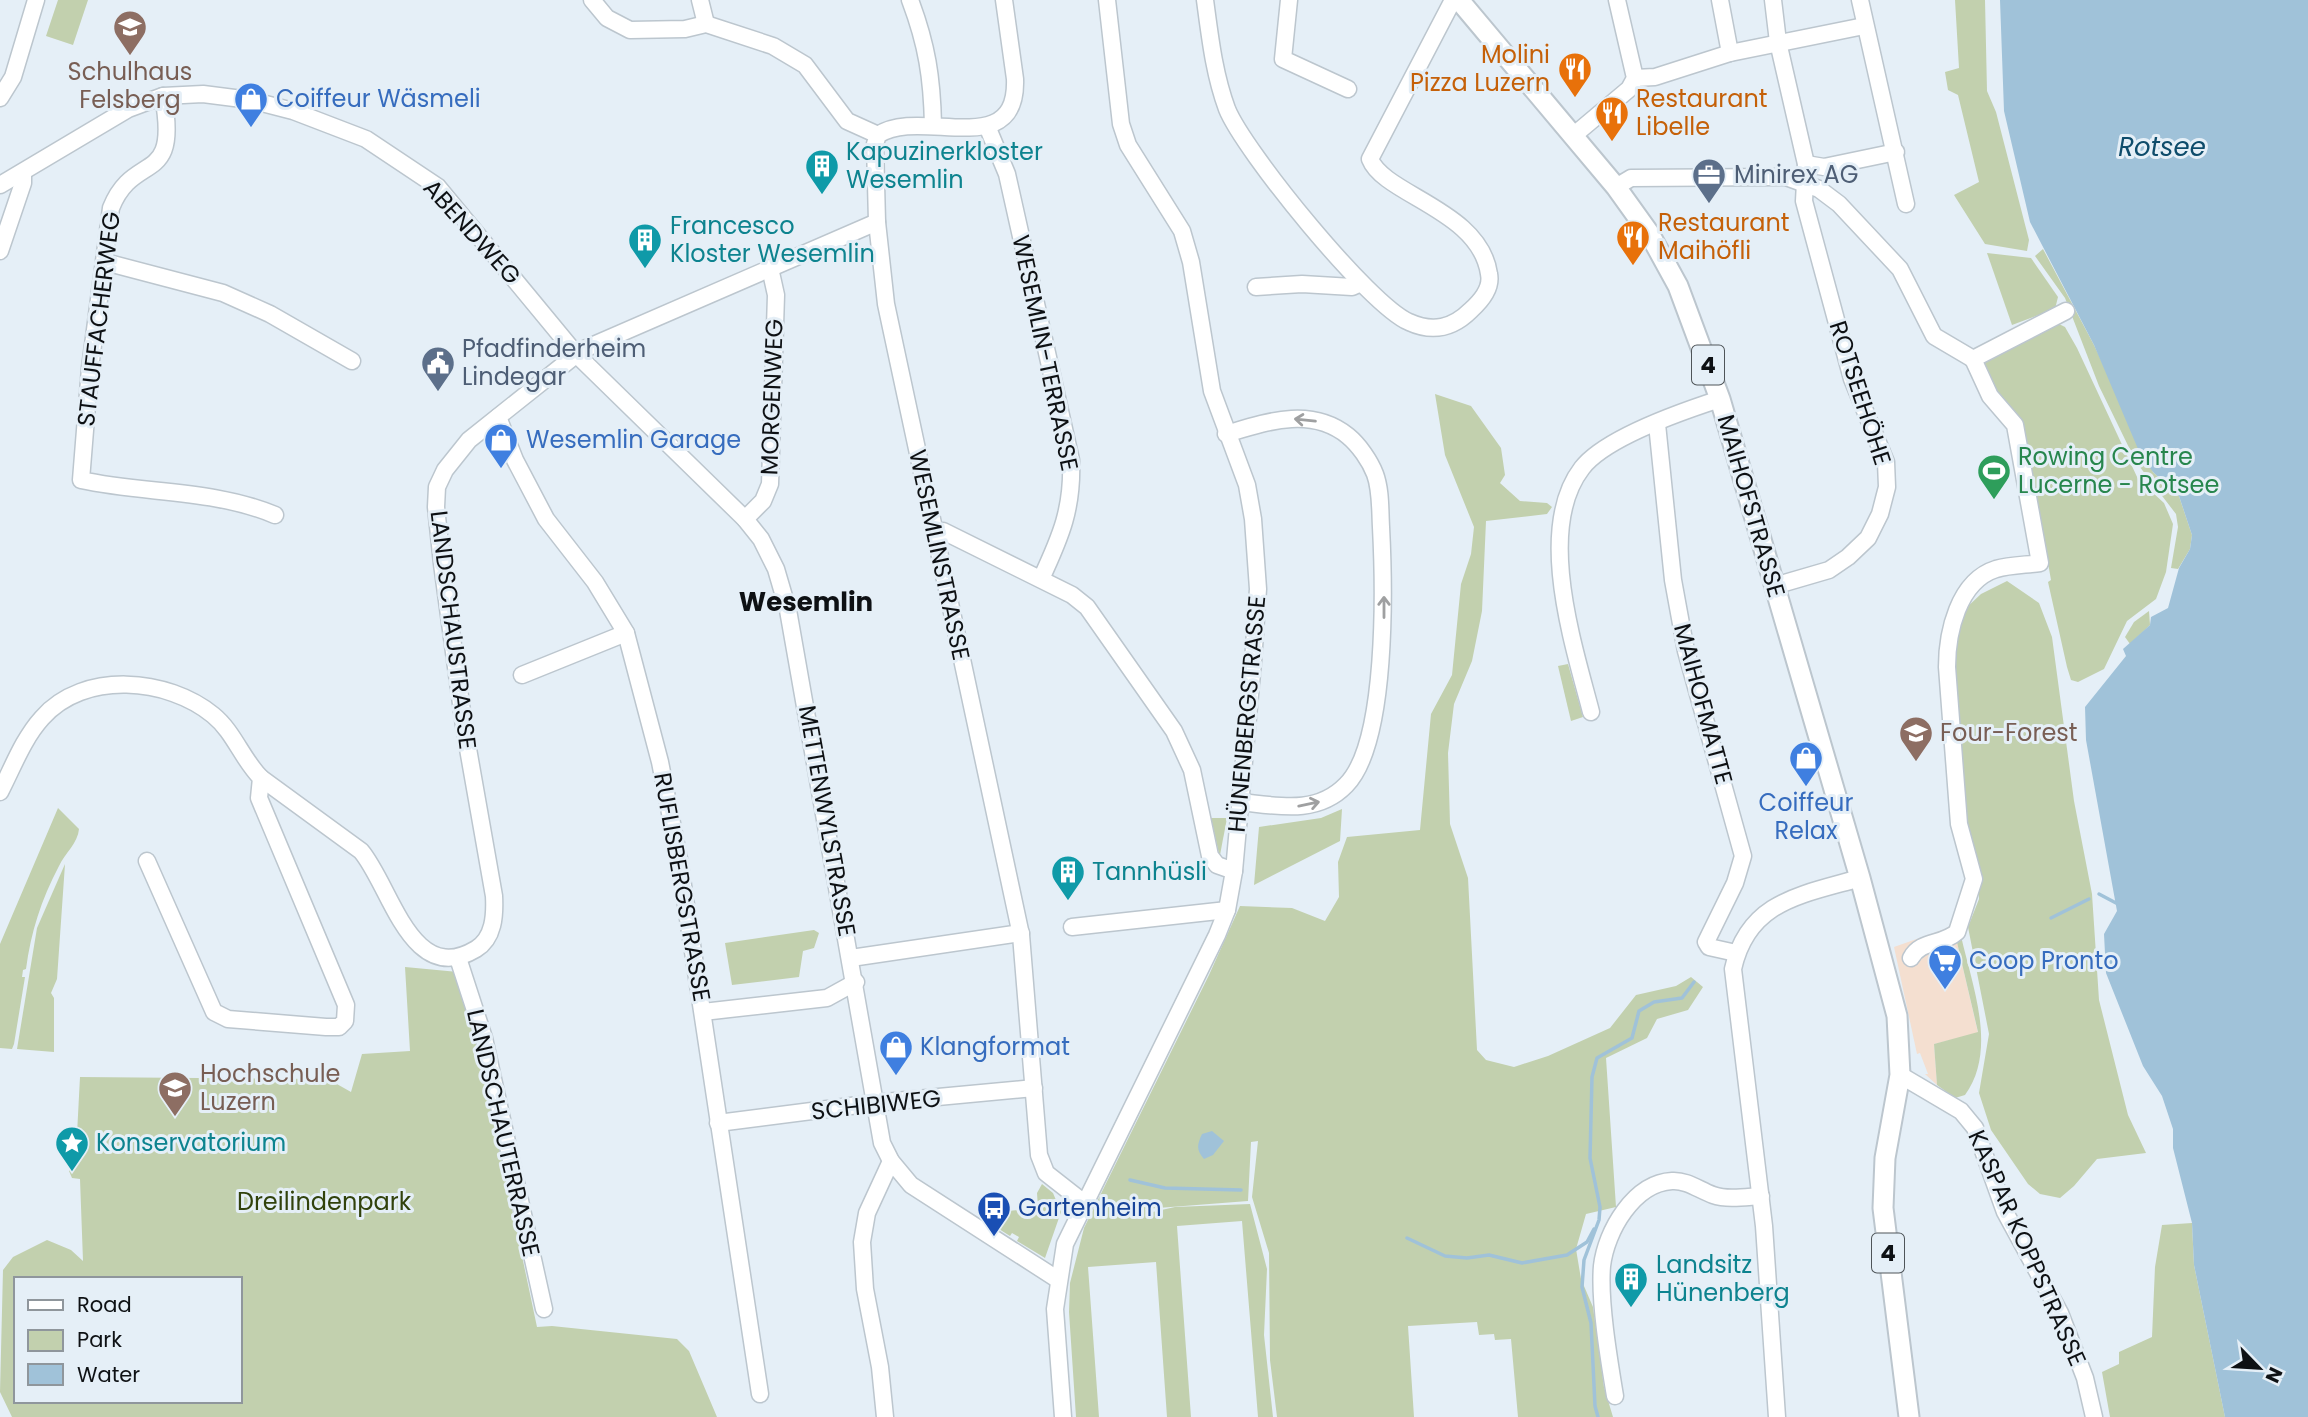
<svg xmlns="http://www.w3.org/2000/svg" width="2308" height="1417" font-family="Poppins,sans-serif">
<rect width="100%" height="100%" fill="#e5eff7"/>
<path fill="#f4dfd0" d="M 1956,922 L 1956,938 L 1978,1033 L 1934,1044 L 1937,1085 L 1925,1074 L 1928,1074 L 1920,1053 L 1917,1054 L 1894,947 L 1945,929 Z"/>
<g fill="#c2d0ae" fill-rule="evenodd">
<path d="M 58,0 L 88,0 L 73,45 L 46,36 Z"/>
<path d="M 1955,0 L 1985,0 L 1987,91 L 1996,112 L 2029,240 L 2027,251 L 1985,244 L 1954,195 L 1979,182 L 1958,95 L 1948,90 L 1945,72 L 1959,68 Z"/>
<path d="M 2043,249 L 2094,345 L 2153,472 L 2179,496 L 2192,535 L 2190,549 L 2178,569 L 2171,568 L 2178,527 L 2176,514 L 2136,462 L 2099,386 L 2065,298 L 2035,256 Z"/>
<path d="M 1987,253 L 2031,258 L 2058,297 L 2055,309 L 2012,325 Z"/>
<path d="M 2057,323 L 2065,327 L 2077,348 L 2138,479 L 2164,503 L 2173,524 L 2166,572 L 2156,599 L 2127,621 L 2104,669 L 2078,682 L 2071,680 L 2067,667 L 2048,582 L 2051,580 L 2029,454 L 2022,433 L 1980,364 Z"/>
<path d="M 1435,394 L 1471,406 L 1501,448 L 1505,475 L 1500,483 L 1520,501 L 1547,503 L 1552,507 L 1547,514 L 1486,521 L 1482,611 L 1472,661 L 1454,704 L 1448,753 L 1450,824 L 1468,878 L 1477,1050 L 1486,1060 L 1514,1067 L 1548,1056 L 1610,1028 L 1636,995 L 1676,986 L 1691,977 L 1703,987 L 1688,1010 L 1657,1019 L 1647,1038 L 1606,1058 L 1616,1207 L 1586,1214 L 1576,1249 L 1581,1279 L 1593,1307 L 1604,1387 L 1613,1417 L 1518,1417 L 1511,1339 L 1495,1340 L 1494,1334 L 1479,1335 L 1477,1322 L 1408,1326 L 1414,1417 L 1277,1417 L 1270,1360 L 1269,1253 L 1252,1197 L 1258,1141 L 1251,1142 L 1248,1201 L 1145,1209 L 1148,1213 L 1175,1207 L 1250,1204 L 1267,1269 L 1264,1335 L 1273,1417 L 1258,1417 L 1242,1221 L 1177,1226 L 1191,1417 L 1167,1417 L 1156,1262 L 1088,1267 L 1099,1417 L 1076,1417 L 1069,1312 L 1070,1283 L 1084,1228 L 1209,975 L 1240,906 L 1292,908 L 1325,921 L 1339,897 L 1338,862 L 1347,837 L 1420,830 L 1431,714 L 1452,675 L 1461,584 L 1471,554 L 1474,527 L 1445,455 Z"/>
<path d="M 2007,581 L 2039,603 L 2052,637 L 2074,801 L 2092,894 L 2099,1000 L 2128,1115 L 2146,1153 L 2097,1159 L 2074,1186 L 2060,1198 L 2040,1194 L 2028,1184 L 1991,1130 L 1979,1093 L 1989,1034 L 1968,927 L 1979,899 L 1978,877 L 1963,822 L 1952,697 L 1955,633 L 1965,609 L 1981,594 Z"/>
<path d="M 2149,611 L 2150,625 L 2130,644 L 2125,637 L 2134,622 Z"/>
<path d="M 1568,664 L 1583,717 L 1571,721 L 1558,666 Z"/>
<path d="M 58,808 L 79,829 C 78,843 65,853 59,866 C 41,900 31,932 26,969 L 23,970 L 22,977 L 25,977 L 14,1044 L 12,1049 L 0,1048 L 0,944 Z"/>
<path d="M 1342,809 L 1340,841 L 1254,885 L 1259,827 L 1321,818 Z"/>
<path d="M 1211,818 L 1227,818 L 1220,855 L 1219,854 Z"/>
<path d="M 65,864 L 57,979 L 51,993 L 54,998 L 54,1052 L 17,1049 L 37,928 Z"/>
<path d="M 814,930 L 819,933 L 814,948 L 803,951 L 799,977 L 732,985 L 725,943 Z"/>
<path d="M 1961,936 C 1972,985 1998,1050 1965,1095 L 1955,1098 L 1937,1085 L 1934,1044 L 1978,1032 L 1956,938 Z"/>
<path d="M 405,967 L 458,972 L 475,1034 L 537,1327 L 552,1326 L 677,1339 L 689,1351 L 717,1417 L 12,1417 L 0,1392 L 3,1270 L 13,1257 L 47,1240 L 71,1250 L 83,1261 L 80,1179 L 72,1178 L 69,1171 L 75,1164 L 76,1143 L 74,1142 L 74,1134 L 77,1134 L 80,1077 L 328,1079 L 351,1092 L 362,1054 L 410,1051 ZM 16,1279 L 240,1279 L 240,1401 L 16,1401 Z"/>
<path d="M 1042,1184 L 1053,1193 L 1061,1212 L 1045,1258 L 1017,1241 L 1019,1237 L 1012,1233 L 1010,1236 L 988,1222 L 988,1213 L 1038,1208 L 1037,1193 Z"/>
<path d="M 2192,1223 L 2194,1265 L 2225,1417 L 2110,1417 L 2102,1372 L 2119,1364 L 2119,1352 L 2152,1337 L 2155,1267 L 2162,1225 Z"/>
</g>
<g fill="#a0c2d9">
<path d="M 2000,0 L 2308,0 L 2308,1417 L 2225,1417 L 2194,1265 L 2192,1223 L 2173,1148 L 2173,1129 L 2162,1096 L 2143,1066 L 2106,973 L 2104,934 L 2117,911 L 2086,740 L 2085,707 L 2126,656 L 2123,649 L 2150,625 L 2151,617 L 2168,608 L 2179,568 L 2190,549 L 2192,535 L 2179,496 L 2153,472 L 2141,456 L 2094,345 L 2030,222 L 2004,111 Z"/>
<path d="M 1212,1131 L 1224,1141 L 1213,1155 L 1204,1159 C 1196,1150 1197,1145 1202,1134 Z"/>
</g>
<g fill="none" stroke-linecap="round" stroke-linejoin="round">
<g stroke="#a0c2d9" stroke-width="3.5">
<path d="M 2099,894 L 2116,903"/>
<path d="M 2051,918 L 2089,899"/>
<path d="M 1130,1180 L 1165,1188 L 1241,1190"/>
<path d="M 1407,1238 L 1445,1256 L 1467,1258 L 1489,1255 L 1522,1263 L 1567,1255 L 1587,1242 L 1594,1229"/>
<path d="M 1598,1417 L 1595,1406 L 1591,1323 L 1582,1287 L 1584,1260 L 1599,1220 L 1600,1207 L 1590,1158 L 1592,1077 L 1597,1058 L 1632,1038 L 1639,1011 L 1654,1002 L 1682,998 L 1694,982"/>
</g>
<g stroke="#bcc6ce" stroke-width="19">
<g id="minor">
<path d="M 592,0 L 607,18 L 630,30 L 685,29 L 706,24 L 773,46 L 805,65 L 847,121 L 878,135"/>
<path d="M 700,0 L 706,24"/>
<path d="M 910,0 C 927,45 932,78 933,125"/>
<path d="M 1004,0 L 1015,79 C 1018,163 920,106 878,135 L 875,144 L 877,222 L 886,304 L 1021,935 L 1039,1155 L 1046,1173 L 1083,1202"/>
<path d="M 1205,0 C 1210,37 1214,74 1227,109 C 1244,151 1369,305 1409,322 C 1433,333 1453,328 1471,310 C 1481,301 1492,288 1489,274 C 1480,210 1384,195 1370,159 L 1453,0"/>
<path d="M 1289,0 L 1283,59 L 1348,89"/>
<path d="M 1720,0 L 1730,53"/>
<path d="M 1773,0 L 1778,42 L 1806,164 L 1804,201 L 1852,379 L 1886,462 L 1887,487 L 1880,514 L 1868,538 L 1848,557 L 1829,570 L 1774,586"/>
<path d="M 1860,0 L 1906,204"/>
<path d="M 1635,78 L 1655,77 L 1730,53 L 1864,26"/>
<path d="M 163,96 C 180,188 134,150 111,208 L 90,368 L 81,480 C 145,494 213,489 275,515"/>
<path d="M 0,98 L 13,77 L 36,0"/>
<path d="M 987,126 L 1007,174 L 1071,460 C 1073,508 1061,536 1041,579"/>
<path d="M 1573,136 L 1629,89 L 1635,78 L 1617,0"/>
<path d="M 1806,164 L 1824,167 L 1896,152"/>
<path d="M 0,185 L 128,109 L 163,96 L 203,94 L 250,100 L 293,111 L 366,139 L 438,187 L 576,354 L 745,519 L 761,539 L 776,569 L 788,610 L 882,1143 L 891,1161 L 911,1185 L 1057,1279"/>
<path d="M 1616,187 L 1631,178 L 1786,177 L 1819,189 L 1839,204 L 1900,269 L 1934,336 L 1973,359 L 2066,311"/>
<path d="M 0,251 L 23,183 L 23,173"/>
<path d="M 105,262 L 223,293 L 270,314 L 352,361"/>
<path d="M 1256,287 L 1302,284 L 1352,287 L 1361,283"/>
<path d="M 498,417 L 515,460 L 546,519 L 595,582 L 626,633 L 660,762 L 679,859 L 760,1394"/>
<path d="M 1657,424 L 1673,580 L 1686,651 L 1743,856 L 1735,883 L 1706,942 L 1709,947 L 1736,953"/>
<path d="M 1226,434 C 1266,422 1311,406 1348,436 C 1359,445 1370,461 1375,474 C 1381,490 1380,510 1381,527 C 1384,585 1388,743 1346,785 C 1317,815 1278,806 1241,802"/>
<path d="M 745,519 L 763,501 L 770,484 L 776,295 L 770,268"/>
<path d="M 934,534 L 943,531 L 1072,595 L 1087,607 L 1174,731 L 1192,770 L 1210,856 L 1217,865 L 1234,871"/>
<path d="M 522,675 L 626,633"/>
<path d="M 1591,712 C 1574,646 1535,529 1582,468 C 1605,438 1683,411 1720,399"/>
<path d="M 261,778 L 361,851 C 391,886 411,988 476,949 C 494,938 495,915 494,896 L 464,726 L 442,564 L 436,507 L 437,487 L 445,470 L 469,440 L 582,350 L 877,222"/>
<path d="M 0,792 C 13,767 23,739 42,718 C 84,670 168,678 213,715 C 234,732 242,759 261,778 L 259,798 L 346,1005 L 345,1021 L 339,1027 L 326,1027 L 228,1019 L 214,1012 L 147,861"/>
<path d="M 1072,927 L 1227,910"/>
<path d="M 458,958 L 484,1038 L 544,1309"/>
<path d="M 851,958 L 1021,933"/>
<path d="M 1911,958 C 1920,940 1943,945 1957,932 L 1974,879 L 1959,824 L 1947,667 C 1947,633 1958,581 1996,569 C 2010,565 2026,565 2040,563 L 2015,425 L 1990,396 L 1973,359"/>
<path d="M 703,1012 L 827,998 L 856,982"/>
<path d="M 1900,1075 L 1961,1111 L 1975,1128 L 2005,1212 L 2060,1313 L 2085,1378 L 2094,1417"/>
<path d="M 718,1123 L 874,1103 L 1034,1088"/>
<path d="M 1615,1396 C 1609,1360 1599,1301 1602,1266 C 1606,1231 1634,1183 1672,1181 C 1687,1180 1699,1190 1713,1195 C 1728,1200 1745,1197 1761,1196"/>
<path d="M 885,1417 L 880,1367 L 865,1289 L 862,1242 L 867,1213 L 891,1161"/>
<path d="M 1063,1417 L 1055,1309 L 1065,1244 L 1217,935 L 1227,910 L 1234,871 L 1253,662 L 1258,589 L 1253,519 L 1247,485 L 1212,391 L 1191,262 L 1182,231 L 1128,145 L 1121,124 L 1107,0"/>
<path d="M 1777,1417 L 1764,1226 L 1733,969 C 1748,901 1801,895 1860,878"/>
</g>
</g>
<g stroke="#bcc6ce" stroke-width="23">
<path id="major" d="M 1459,0 L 1616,187 L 1649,233 L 1678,286 L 1720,399 L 1860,878 L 1897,1016 L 1900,1075 L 1885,1158 L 1883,1208 L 1909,1417"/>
</g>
<use href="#minor" stroke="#fff" stroke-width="16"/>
<use href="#major" stroke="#fff" stroke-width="19"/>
</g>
<defs><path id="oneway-shaft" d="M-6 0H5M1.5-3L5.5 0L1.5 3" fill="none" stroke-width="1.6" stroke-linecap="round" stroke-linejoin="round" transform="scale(1.75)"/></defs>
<g stroke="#9fa0a1">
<use href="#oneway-shaft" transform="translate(1305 420) rotate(-174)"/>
<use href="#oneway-shaft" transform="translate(1384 607) rotate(-90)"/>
<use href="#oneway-shaft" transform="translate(1309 804) rotate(-12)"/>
</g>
<defs>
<g id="school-pin" transform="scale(1.75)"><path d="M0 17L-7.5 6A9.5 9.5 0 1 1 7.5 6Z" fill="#8d6e63" stroke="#e5eff7"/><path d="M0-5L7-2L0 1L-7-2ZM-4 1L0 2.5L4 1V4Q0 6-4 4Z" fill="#fff"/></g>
<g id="restaurant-pin" transform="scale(1.75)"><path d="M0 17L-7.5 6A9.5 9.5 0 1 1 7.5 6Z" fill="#e8710a" stroke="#e5eff7"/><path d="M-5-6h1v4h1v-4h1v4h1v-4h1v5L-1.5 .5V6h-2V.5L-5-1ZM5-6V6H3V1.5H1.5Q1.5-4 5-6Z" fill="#fff"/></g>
<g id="shop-pin" transform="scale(1.75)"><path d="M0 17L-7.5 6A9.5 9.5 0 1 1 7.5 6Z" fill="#3f7fe0" stroke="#e5eff7"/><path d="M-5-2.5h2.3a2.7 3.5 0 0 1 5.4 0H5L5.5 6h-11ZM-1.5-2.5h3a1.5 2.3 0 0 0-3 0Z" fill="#fff"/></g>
<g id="building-pin" transform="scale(1.75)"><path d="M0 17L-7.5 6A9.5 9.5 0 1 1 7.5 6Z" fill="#0f9aa8" stroke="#e5eff7"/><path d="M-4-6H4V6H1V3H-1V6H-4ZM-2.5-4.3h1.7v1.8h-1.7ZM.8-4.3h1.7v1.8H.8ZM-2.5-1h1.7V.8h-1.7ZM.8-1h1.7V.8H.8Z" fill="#fff"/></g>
<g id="office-pin" transform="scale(1.75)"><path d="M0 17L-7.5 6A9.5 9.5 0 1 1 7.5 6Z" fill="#5c6f8a" stroke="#e5eff7"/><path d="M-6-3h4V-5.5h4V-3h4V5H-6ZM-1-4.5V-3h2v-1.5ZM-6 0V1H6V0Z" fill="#fff"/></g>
<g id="civic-pin" transform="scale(1.75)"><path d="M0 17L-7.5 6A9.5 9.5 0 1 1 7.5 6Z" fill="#5c6f8a" stroke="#e5eff7"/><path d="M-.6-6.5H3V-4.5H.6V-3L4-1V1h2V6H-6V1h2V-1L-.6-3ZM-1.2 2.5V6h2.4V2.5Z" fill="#fff"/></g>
<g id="stadium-pin" transform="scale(1.75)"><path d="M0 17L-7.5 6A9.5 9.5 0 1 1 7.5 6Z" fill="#2e9e5b" stroke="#e5eff7"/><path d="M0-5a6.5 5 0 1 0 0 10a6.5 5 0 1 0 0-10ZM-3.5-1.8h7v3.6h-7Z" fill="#fff"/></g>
<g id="supermarket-pin" transform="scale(1.75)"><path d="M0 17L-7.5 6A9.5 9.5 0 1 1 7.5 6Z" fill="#3f7fe0" stroke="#e5eff7"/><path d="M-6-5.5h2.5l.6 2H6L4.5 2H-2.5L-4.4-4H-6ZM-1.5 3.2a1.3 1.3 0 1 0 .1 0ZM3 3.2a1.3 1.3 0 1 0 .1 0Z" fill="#fff"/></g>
<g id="university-pin" transform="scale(1.75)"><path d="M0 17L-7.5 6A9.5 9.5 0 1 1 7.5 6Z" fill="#8d6e63" stroke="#e5eff7"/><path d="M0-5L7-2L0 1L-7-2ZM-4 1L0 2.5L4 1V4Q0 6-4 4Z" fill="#fff"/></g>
<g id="sight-pin" transform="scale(1.75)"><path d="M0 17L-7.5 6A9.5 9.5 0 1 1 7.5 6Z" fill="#0f9aa8" stroke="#e5eff7"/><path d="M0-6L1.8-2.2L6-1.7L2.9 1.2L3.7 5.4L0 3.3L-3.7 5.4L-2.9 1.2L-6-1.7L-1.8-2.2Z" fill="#fff"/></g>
<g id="bus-pin" transform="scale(1.75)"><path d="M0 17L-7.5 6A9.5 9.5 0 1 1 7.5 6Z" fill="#1a4fb4" stroke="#e5eff7"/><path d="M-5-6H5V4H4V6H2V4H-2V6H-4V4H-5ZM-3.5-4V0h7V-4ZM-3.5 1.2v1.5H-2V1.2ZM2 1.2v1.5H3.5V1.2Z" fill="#fff"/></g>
</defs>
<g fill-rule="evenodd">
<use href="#school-pin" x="130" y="27"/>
<use href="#restaurant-pin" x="1575" y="69"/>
<use href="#shop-pin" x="251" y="99"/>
<use href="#restaurant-pin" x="1612" y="113"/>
<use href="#building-pin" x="822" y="166"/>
<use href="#office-pin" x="1709" y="175"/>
<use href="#restaurant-pin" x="1633" y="237"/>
<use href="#building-pin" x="645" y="240"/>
<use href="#civic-pin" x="438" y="363"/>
<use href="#shop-pin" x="501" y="440"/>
<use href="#stadium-pin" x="1994" y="471"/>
<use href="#school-pin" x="1916" y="733"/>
<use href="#shop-pin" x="1806" y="758"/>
<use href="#building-pin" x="1068" y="872"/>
<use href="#supermarket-pin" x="1945" y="961"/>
<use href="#shop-pin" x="896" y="1047"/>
<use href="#university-pin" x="175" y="1088"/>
<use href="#sight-pin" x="72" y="1143"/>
<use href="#bus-pin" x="994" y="1208"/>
<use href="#building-pin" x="1631" y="1279"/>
</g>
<g text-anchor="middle" stroke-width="6" stroke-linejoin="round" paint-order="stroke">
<g fill="#e5eff7" stroke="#4e5458" stroke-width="2">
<rect x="1692" y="345.5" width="32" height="39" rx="5"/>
<rect x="1872" y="1233.5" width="32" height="39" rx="5"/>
</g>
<g font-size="23" font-weight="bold" fill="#0e1114">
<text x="1708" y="373">4</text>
<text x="1888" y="1261">4</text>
</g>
<g font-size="24" fill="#c56008" stroke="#e5eff7" text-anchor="start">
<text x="1550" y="63" text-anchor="end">Molini<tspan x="1550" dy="28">Pizza Luzern</tspan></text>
<text x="1636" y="107">Restaurant<tspan x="1636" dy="28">Libelle</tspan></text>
<text x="1658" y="231">Restaurant<tspan x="1658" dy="28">Maihöfli</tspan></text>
</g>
<g font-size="24" fill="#785e54" stroke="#e5eff7" text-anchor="start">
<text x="130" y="80" text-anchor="middle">Schulhaus<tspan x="130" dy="28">Felsberg</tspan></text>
<text x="1940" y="741">Four-Forest</text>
<text x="200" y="1082">Hochschule<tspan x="200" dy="28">Luzern</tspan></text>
</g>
<g font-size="24" fill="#366cbe" stroke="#e5eff7" text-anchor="start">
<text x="276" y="107">Coiffeur Wäsmeli</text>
<text x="526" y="448">Wesemlin Garage</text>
<text x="1806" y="811" text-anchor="middle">Coiffeur<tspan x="1806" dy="28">Relax</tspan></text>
<text x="1969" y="969">Coop Pronto</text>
<text x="920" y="1055">Klangformat</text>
</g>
<g font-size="24" fill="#0d838f" stroke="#e5eff7" text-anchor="start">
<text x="846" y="160">Kapuzinerkloster<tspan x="846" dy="28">Wesemlin</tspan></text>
<text x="670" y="234">Francesco<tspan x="670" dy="28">Kloster Wesemlin</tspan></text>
<text x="1092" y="880">Tannhüsli</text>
<text x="96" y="1151">Konservatorium</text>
<text x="1656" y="1273">Landsitz<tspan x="1656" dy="28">Hünenberg</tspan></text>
</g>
<g font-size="24" fill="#4e5e75" stroke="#e5eff7" text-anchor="start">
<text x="1734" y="183">Minirex AG</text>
<text x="462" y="357">Pfadfinderheim<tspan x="462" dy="28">Lindegar</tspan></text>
</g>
<g font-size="24" fill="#0e1114" stroke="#e5eff7">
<text transform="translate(472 232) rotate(48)" y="8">ABENDWEG</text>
<text transform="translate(99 319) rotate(-83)" y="8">STAUFFACHERWEG</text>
<text transform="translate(1045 353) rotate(78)" y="8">WESEMLIN-TERRASSE</text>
<text transform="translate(1860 393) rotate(72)" y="8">ROTSEEHÖHE</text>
<text transform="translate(772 397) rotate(-88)" y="8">MORGENWEG</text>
<text transform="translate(1751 506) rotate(74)" y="8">MAIHOFSTRASSE</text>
<text transform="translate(939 555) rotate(78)" y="8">WESEMLINSTRASSE</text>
<text transform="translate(453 630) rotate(83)" y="8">LANDSCHAUSTRASSE</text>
<text transform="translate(1703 704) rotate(75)" y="8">MAIHOFMATTE</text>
<text transform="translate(1247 714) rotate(-85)" y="8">HÜNENBERGSTRASSE</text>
<text transform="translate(827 821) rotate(80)" y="8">METTENWYLSTRASSE</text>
<text transform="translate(682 887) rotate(80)" y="8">RUFLISBERGSTRASSE</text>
<text transform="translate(876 1105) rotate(-6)" y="8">SCHIBIWEG</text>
<text transform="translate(503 1133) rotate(77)" y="8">LANDSCHAUTERRASSE</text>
<text transform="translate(2027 1248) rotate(66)" y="8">KASPAR KOPPSTRASSE</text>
</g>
<g font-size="24" fill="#27864d" stroke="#e5eff7" text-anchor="start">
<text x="2018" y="465">Rowing Centre<tspan x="2018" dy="28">Lucerne - Rotsee</tspan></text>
</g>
<g font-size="24" fill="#31420c" stroke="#e5eff7">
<text x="324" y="1210">Dreilindenpark</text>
</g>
<g font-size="24" fill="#164399" stroke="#e5eff7" text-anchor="start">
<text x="1018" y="1216">Gartenheim</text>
</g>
<g font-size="26" font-style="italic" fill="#0e4c6b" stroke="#e5eff7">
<text x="2162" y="156">Rotsee</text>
</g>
<g font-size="26" font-weight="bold" fill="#0e1114" stroke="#e5eff7">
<text x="806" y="611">Wesemlin</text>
</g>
</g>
<rect x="14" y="1277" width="228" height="126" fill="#e5eff7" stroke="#8f969c" stroke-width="2"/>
<rect x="28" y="1300" width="35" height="10" fill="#ffffff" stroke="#8f969c" stroke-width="2"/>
<text x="77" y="1312" font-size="21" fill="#0e1114">Road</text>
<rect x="28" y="1330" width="35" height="21" fill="#c2d0ae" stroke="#8f969c" stroke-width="2"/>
<text x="77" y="1347" font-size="21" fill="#0e1114">Park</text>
<rect x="28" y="1364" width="35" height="21" fill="#a0c2d9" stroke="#8f969c" stroke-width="2"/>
<text x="77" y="1382" font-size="21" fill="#0e1114">Water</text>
<g transform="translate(2259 1368) rotate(115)" stroke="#e5eff7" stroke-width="5" paint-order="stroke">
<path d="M0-5L12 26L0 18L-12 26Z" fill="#0e1114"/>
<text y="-10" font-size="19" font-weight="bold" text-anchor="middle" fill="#0e1114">N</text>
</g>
</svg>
